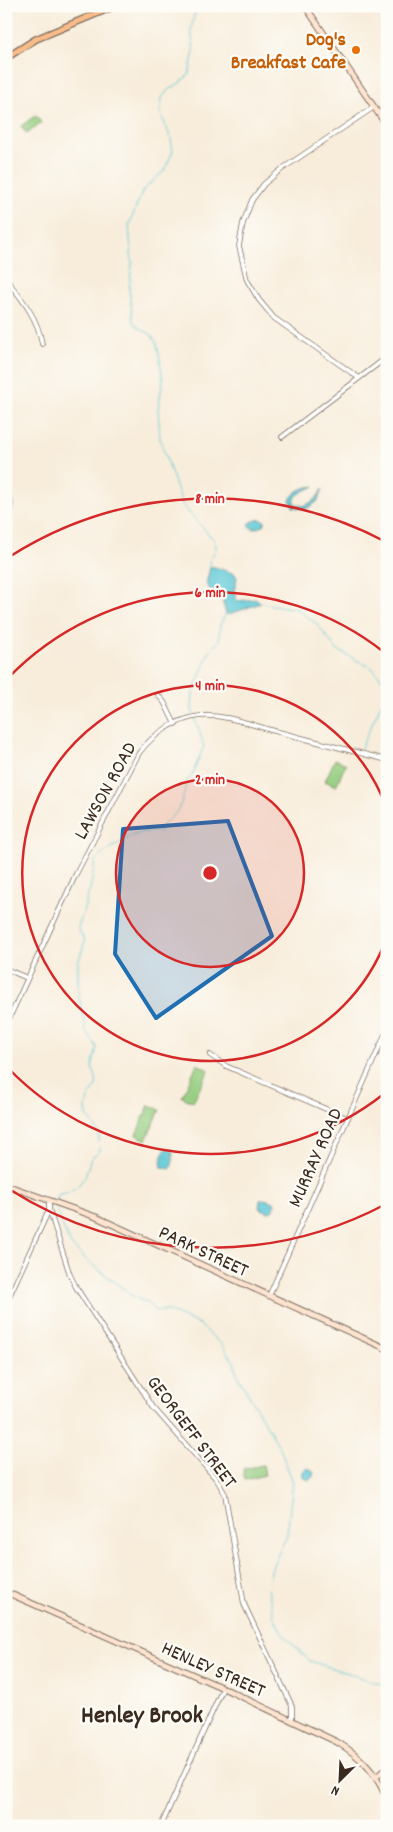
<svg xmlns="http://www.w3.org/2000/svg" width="393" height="1832" font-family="Dekko,sans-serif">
<rect width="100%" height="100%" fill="#fdfcf7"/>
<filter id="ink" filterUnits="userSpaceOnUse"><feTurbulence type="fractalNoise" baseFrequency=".02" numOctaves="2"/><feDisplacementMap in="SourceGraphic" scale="10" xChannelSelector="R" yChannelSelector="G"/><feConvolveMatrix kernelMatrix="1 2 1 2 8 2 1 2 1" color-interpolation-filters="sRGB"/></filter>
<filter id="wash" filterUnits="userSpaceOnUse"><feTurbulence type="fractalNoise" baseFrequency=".0096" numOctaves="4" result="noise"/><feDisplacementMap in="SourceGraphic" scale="20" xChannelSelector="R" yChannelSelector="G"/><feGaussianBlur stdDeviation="1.12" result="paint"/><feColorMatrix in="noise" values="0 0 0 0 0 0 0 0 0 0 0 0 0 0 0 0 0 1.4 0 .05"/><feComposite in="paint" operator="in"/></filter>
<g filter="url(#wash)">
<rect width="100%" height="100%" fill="#f8eddb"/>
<g fill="#95cd80" stroke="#687c4f">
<path d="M 36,115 L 41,123 L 27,134 L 21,126 Z"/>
<path d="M 335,759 L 346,764 L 336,786 L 325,781 Z"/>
<path d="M 197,1064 L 209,1070 L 193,1102 L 182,1097 Z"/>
<path d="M 149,1105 L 160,1110 L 146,1140 L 136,1135 Z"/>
<path d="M 263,1465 L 265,1475 L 245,1480 L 243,1469 Z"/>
</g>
<g fill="#5cc8d6" stroke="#4c797a">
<path d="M 6,482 L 12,488 L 13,507 L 11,511 L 6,511 L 8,493 Z"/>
<path d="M 315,486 C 307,490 292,494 295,504 L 304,506 L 315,500 L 323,489 L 317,502 L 306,509 L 293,507 L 290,500 C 295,490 305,487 315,486 Z"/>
<path d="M 260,519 L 265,521 L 263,526 L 253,529 L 249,526 L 251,522 Z"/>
<path d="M 210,567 L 215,567 L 235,574 L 237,578 L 234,591 L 237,601 L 257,599 L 261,603 L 230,614 L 226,614 L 222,600 L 213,594 L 206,584 Z"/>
<path d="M 167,1148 L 172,1149 C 173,1155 174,1164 170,1169 L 162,1167 C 160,1161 162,1152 167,1148 Z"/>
<path d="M 264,1199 L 274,1202 L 275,1205 L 272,1211 L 269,1212 L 259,1208 L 260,1200 Z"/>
<circle cx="308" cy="1474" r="5.5"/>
</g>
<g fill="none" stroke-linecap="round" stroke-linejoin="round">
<g stroke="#5cc8d6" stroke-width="1">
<path d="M 196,6 L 191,30 L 194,50 L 189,75 L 181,82 L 166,92 L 162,98 L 160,112 L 171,139 L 173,151 L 164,171 L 143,190 L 129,225 L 132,264 L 129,288 L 133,321 L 139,328 L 151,334 L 157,344 L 159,354 L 163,380 L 158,409 L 160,440 L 183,506 L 214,540 L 216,547 L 215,553 L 211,555 L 210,567"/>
<path d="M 261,603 L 297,609 L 317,624 L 337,650 L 372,668 L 383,680 L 387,680"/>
<path d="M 361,748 L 387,691"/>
<path d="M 57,1202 L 58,1195 L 68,1192 L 78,1186 L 85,1176 L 91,1158 L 100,1151 C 99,1143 100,1134 96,1128 C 91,1121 85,1116 86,1107 C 88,1088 104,1092 92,1068 L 97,1047 L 86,1031 L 78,991 L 78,963 L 85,941 L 78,929 L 91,885 L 95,861 L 102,854 L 129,837 L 143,832 L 160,831 C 165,822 167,820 175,814 C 182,807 185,789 187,780 L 192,775 L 204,746 L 192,709 L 193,693 L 208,654 L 219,640 L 220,624 L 226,614"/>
<path d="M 56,1206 L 62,1225 L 71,1245 L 89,1262 L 134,1297 L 148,1303 L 155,1311 L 168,1311 L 199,1324 L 221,1344 L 234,1362 L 238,1377 L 280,1448 L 293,1482 L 287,1535 L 272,1567 L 269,1583"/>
<path d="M 268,1589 L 274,1617 L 279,1627 L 286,1638 L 310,1661 L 387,1686"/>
</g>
</g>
</g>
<g filter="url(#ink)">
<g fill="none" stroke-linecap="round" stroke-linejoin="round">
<g stroke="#7d6e60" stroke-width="5.5">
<g id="street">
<path d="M 6,279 C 22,299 38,318 42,344"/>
<path d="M 359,378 L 274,318 L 259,300 L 247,280 L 239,246 L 243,223 L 252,200 L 264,184 L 282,169 L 374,107"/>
<path d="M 282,437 L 387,357"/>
<path d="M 158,695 L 164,702 L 175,724"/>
<path d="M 6,969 L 27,978"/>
<path d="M 6,1025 L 76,874 L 139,753 C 153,734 176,719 200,716 C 224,714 249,724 271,730 C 310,740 348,750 387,760"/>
<path d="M 210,1055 L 226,1066 L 347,1118"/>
<path d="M 49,1200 L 49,1209 L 70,1275 L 76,1287 L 153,1407 L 217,1480 L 225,1494 L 244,1604 L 292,1706 L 292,1719"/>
<path d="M 269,1296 L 387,1030"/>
<path d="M 6,1303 L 49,1210"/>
<path d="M 161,1826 L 223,1688"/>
</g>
</g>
<g stroke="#7d6e60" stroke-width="7">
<g id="secondary">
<path d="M 305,6 L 387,126"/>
<path d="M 6,1185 L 96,1217 L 387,1349"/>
<path d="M 6,1592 L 223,1688 L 337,1742 C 362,1757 376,1773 387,1799"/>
<path d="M 376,1777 L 387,1768"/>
</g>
</g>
<g stroke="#7d6e60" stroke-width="8">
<path id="primary" d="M 6,58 L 36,39 L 115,6"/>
</g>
<use href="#street" stroke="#fff" stroke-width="4"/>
<use href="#secondary" stroke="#fde4d0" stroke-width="5"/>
<use href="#primary" stroke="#f9bc89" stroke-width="5.5"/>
</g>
</g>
<path fill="#1f6fb2" fill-opacity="0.2" stroke="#1f6fb2" stroke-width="4" stroke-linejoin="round" d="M 228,821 L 272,936 L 156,1018 L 115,954 L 123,829 Z"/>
<circle cx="210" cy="873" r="94" fill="#d62828" fill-opacity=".12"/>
<g fill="none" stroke="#d62828" stroke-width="2.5">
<circle cx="210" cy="873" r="94"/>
<path d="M387 937A188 188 0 1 1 387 809"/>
<path d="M385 1093A281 281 0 0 1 8 1068M8 678A281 281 0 0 1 385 653"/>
<path d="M386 1204A375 375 0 0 1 9 1189M9 557A375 375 0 0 1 386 542"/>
</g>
<circle fill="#e8710a" stroke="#fdfcf7" stroke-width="2" cx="356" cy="50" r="5"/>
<g text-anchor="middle" stroke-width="4.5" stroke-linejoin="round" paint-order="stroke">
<g font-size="20" font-weight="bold" fill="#c56008" stroke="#fdfcf7" text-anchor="end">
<text x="346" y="45">Dog's<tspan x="346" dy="23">Breakfast Cafe</tspan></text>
</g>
<g font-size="20" fill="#3b2a1e" stroke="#fdfcf7">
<text transform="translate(104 790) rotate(-61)" y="7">LAWSON ROAD</text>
<text transform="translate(314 1157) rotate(-66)" y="7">MURRAY ROAD</text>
<text transform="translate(204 1250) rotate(25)" y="7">PARK STREET</text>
<text transform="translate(193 1431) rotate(53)" y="7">GEORGEFF STREET</text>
<text transform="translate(214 1668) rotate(24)" y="7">HENLEY STREET</text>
</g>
<g font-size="25" font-weight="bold" fill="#3b2a1e" stroke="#fdfcf7">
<text x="142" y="1722">Henley Brook</text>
</g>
</g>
<circle cx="210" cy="873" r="8" fill="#d62828" stroke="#fdfcf7" stroke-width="2.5"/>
<g font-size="15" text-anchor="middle" font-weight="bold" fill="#d62828" stroke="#fdfcf7" stroke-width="4.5" stroke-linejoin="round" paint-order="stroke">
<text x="210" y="503">8 min</text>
<text x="210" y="597">6 min</text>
<text x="210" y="690">4 min</text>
<text x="210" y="784">2 min</text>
</g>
<rect width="393" height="1832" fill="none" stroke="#fdfcf7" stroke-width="25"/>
<g transform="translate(340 1780) rotate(204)" stroke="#fdfcf7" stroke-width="4" paint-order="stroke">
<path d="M0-4L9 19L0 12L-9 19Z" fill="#3b2a1e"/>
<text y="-8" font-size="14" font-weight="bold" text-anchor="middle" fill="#3b2a1e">N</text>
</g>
</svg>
